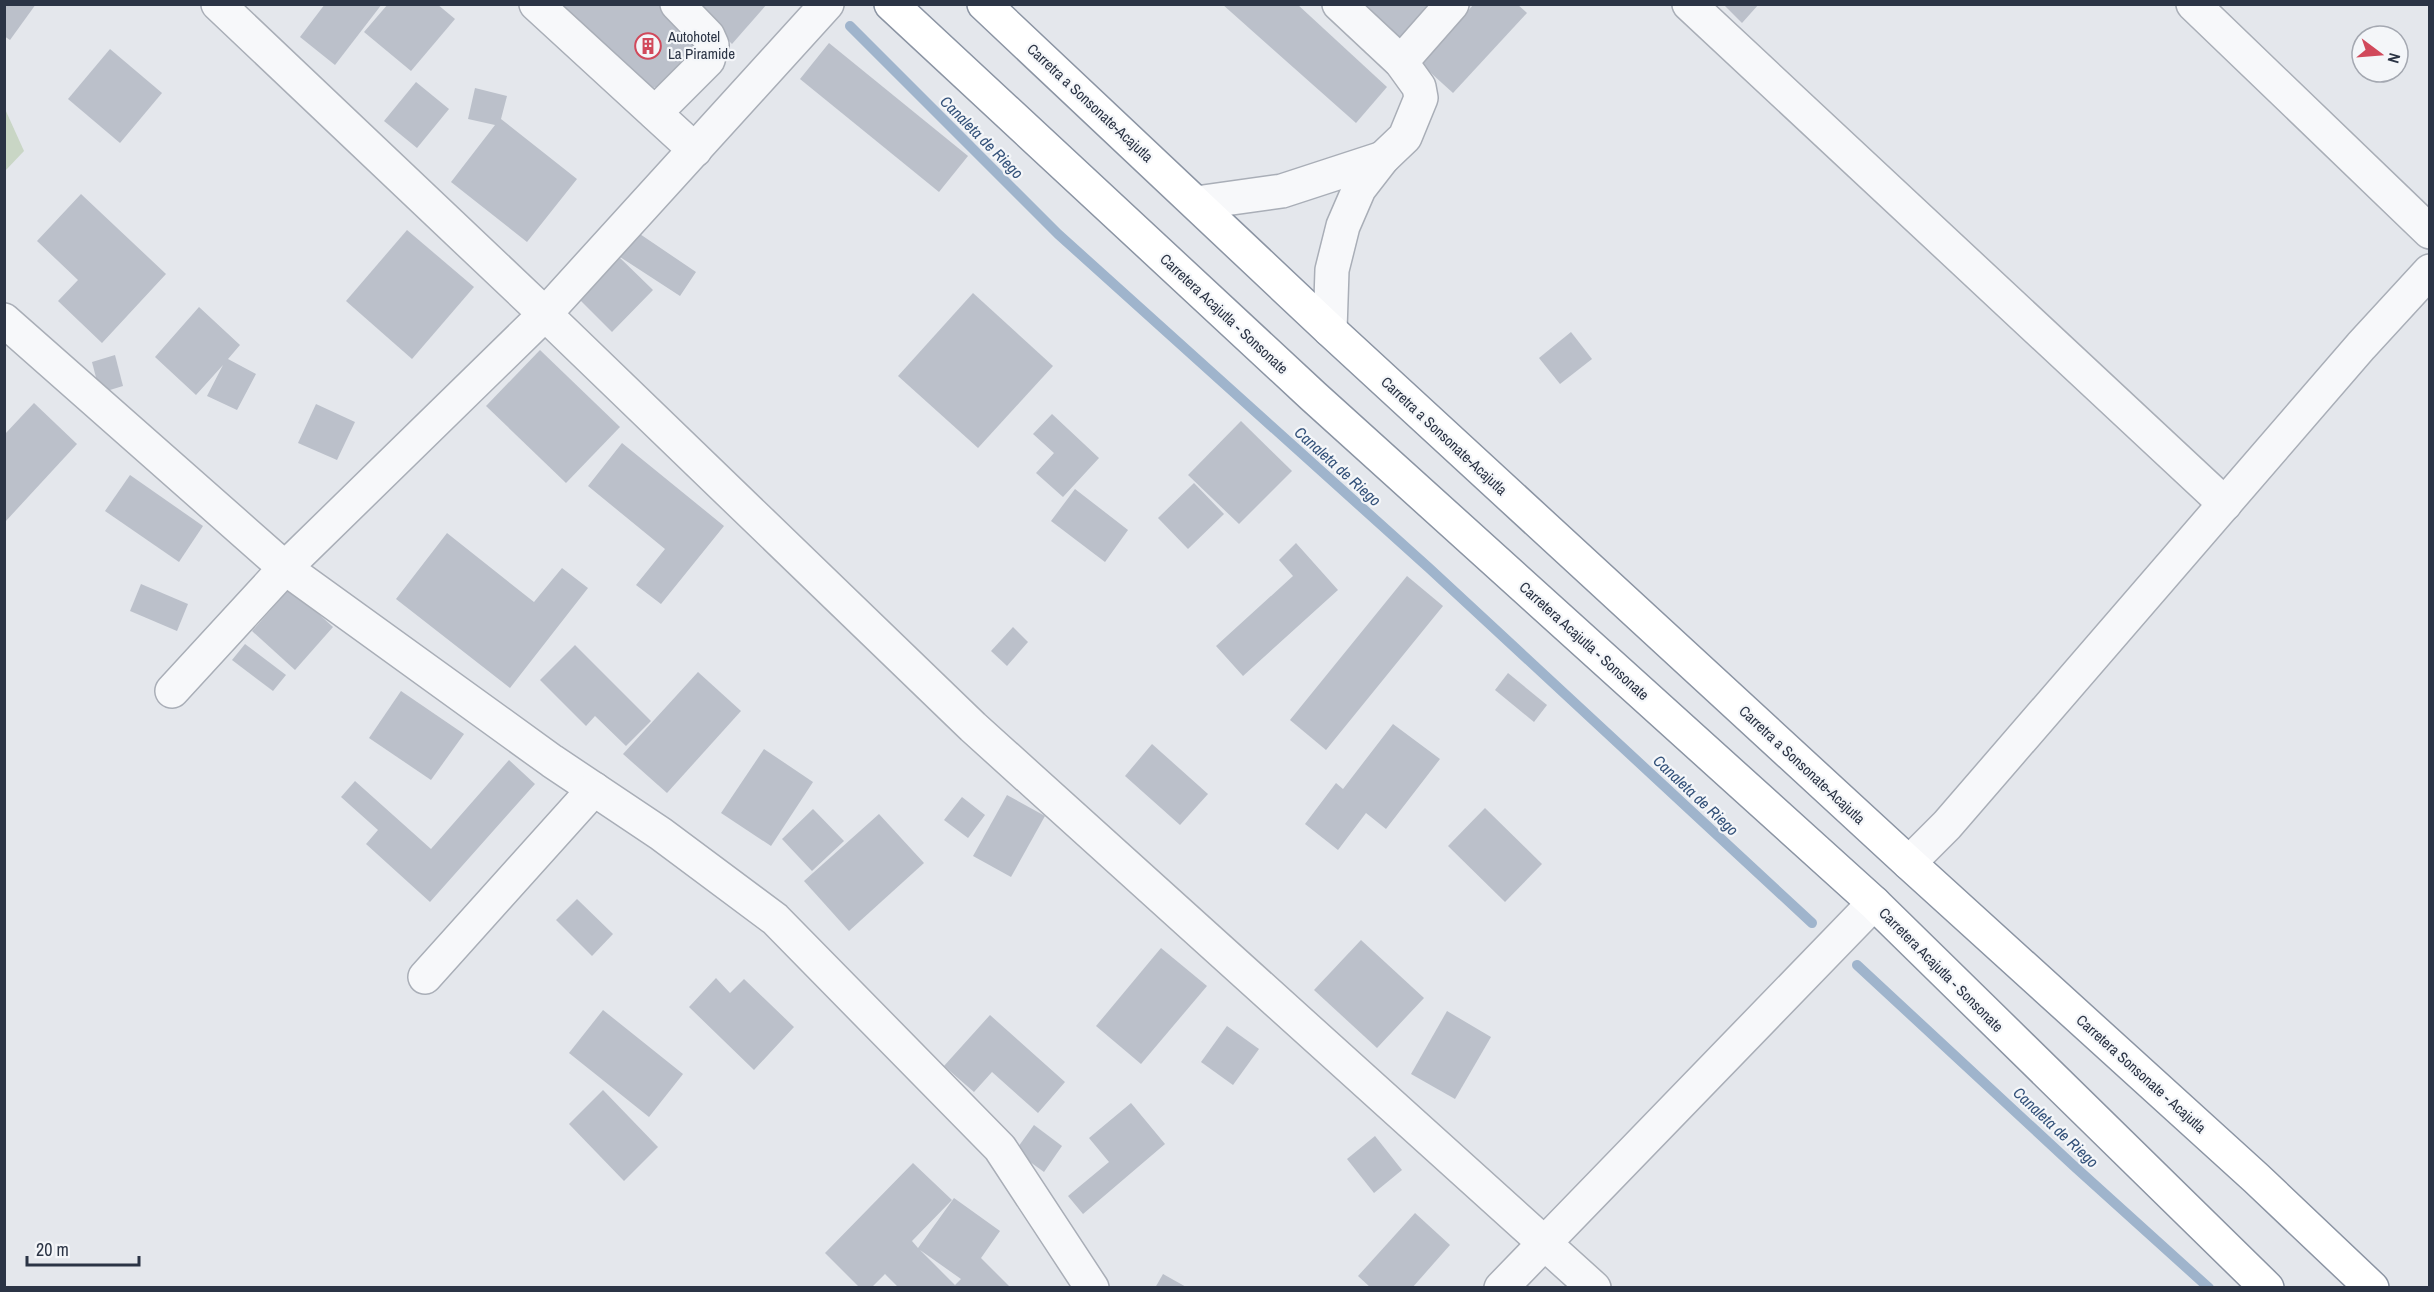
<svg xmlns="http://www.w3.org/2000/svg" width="2434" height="1292" font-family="'Archivo Narrow',sans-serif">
<rect width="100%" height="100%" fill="#e4e7ec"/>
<path fill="#c9d6c5" d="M 5,109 L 24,151 L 5,171 L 4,171 Z"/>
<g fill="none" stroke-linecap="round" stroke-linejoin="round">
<g stroke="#9fb4cc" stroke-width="10">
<path d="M 850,26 L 1058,234 L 1429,568 L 1812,923"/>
<path d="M 1857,965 L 2075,1167 L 2209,1288"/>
</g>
</g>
<g fill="#bbc0ca" fill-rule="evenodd">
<path d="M 4,4 L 36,4 L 10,40 L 4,36 Z"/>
<path d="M 325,4 L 382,4 L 335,65 L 300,37 Z"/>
<path d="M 388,4 L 437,4 L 455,19 L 411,71 L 364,32 Z"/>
<path d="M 556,4 L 664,4 L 695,41 L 692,51 L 663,85 L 653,88 L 644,85 Z"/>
<path d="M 692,4 L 767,4 L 732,44 Z"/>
<path d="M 1222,4 L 1297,4 L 1387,87 L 1356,123 Z"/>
<path d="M 1355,4 L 1432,4 L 1398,43 Z"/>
<path d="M 1474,4 L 1517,4 L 1527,13 L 1453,93 L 1421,64 Z"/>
<path d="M 1723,4 L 1759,4 L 1742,23 Z"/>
<path d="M 829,43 L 968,156 L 939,192 L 800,79 Z"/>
<path d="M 110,49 L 162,93 L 120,143 L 68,99 Z"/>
<path d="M 416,82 L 449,109 L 417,148 L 384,121 Z"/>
<path d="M 475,88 L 507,96 L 501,119 L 577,179 L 527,242 L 451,182 L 495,125 L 468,119 Z"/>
<path d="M 81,194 L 166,274 L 102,343 L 58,301 L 78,280 L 37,241 Z"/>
<path d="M 631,228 L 696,272 L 680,296 L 617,255 L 653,290 L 612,332 L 572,292 Z"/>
<path d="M 407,230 L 474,287 L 412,359 L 346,301 Z"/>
<path d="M 973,293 L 1053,366 L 978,448 L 898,376 Z"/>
<path d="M 199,307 L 240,345 L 228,359 L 256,374 L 237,410 L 207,396 L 223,365 L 196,395 L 155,357 Z"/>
<path d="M 1571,332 L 1592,359 L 1560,384 L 1539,358 Z"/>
<path d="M 540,350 L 620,427 L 566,483 L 486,406 Z"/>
<path d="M 115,355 L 123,386 L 100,393 L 92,362 Z"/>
<path d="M 34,403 L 77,444 L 5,522 L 5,434 Z"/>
<path d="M 316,404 L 355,422 L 337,460 L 298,443 Z"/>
<path d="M 1052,414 L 1099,458 L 1063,497 L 1036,473 L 1054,453 L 1033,434 Z"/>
<path d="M 1241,421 L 1292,471 L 1239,524 L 1188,475 Z"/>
<path d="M 622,443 L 724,526 L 661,604 L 636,585 L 665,549 L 588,486 Z"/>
<path d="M 130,475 L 203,526 L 179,562 L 105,511 Z"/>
<path d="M 1194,483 L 1224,514 L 1188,549 L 1158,518 Z"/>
<path d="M 1075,489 L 1128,530 L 1105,562 L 1051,521 Z"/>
<path d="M 447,533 L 534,602 L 562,568 L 588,588 L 510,688 L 396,599 Z"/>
<path d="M 1296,543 L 1338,590 L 1243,676 L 1216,646 L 1293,576 L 1279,560 Z"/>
<path d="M 1407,576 L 1443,606 L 1326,750 L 1290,720 Z"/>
<path d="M 141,584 L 188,604 L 177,631 L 130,611 Z"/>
<path d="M 290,588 L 333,627 L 295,670 L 252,631 Z"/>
<path d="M 1013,627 L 1028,642 L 1007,666 L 991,651 Z"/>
<path d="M 245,644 L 286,675 L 273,691 L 232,660 Z"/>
<path d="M 575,645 L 651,721 L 626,746 L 595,716 L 586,726 L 540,680 Z"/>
<path d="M 698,672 L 741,711 L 667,793 L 623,754 Z"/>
<path d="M 1508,673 L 1547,705 L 1534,722 L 1495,690 Z"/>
<path d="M 401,691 L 464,734 L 431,780 L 369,738 Z"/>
<path d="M 1393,724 L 1440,759 L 1386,829 L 1366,813 L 1338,850 L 1305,824 L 1336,783 L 1343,789 Z"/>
<path d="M 1152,744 L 1208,794 L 1180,825 L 1125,776 Z"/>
<path d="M 764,749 L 813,782 L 771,846 L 721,813 Z"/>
<path d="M 509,760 L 535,784 L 430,902 L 366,844 L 378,830 L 341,797 L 355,781 L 431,849 Z"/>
<path d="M 1007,795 L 1045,816 L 1011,877 L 973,856 Z"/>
<path d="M 962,797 L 985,815 L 968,838 L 944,820 Z"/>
<path d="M 1485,808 L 1542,864 L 1505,902 L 1448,846 Z"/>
<path d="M 813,809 L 844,841 L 812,871 L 782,839 Z"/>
<path d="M 879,814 L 924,863 L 849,931 L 804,881 Z"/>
<path d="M 577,899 L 613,934 L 592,956 L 556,920 Z"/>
<path d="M 1361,940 L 1424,998 L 1377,1048 L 1314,990 Z"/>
<path d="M 1161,948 L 1207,986 L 1141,1064 L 1096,1026 Z"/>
<path d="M 716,978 L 730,993 L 744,979 L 794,1027 L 754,1070 L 689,1007 Z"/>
<path d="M 603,1010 L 683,1074 L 649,1117 L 569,1053 Z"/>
<path d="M 1447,1011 L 1491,1037 L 1455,1099 L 1411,1074 Z"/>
<path d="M 990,1015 L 1065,1082 L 1038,1113 L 992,1072 L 974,1092 L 944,1066 Z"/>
<path d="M 1227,1026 L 1259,1049 L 1233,1085 L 1201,1062 Z"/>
<path d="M 603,1090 L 658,1147 L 624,1181 L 569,1124 Z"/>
<path d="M 1131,1103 L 1165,1144 L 1083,1214 L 1068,1196 L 1109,1162 L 1089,1138 Z"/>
<path d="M 1034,1125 L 1062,1146 L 1044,1172 L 1015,1151 Z"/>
<path d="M 1375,1136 L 1402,1170 L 1374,1193 L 1347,1159 Z"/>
<path d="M 913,1163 L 952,1200 L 912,1241 L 918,1248 L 954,1198 L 1000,1231 L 981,1258 L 1011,1288 L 899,1288 L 885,1274 L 871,1288 L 860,1288 L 825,1253 ZM 920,1250 L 961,1279 L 955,1285 Z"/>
<path d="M 1415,1213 L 1450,1245 L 1412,1288 L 1371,1288 L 1358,1276 Z"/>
<path d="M 1163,1274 L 1188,1288 L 1155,1288 Z"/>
</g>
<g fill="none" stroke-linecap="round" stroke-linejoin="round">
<g stroke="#a9aeb7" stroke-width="36">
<g id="minor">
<path d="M 218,4 L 545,314 L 973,727 L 1594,1288"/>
<path d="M 536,4 L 695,150"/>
<path d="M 827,4 L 545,314 L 285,568 L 552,761 L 661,834 L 775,919 L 1000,1148 L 1092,1288"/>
<path d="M 1689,4 L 2225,504"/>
<path d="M 2193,4 L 2430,232"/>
<path d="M 1401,62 L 1452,4"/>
<path d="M 655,113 L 708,60 L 712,45 L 708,36 L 677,4"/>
<path d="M 1196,203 L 1282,191 L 1383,158"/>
<path d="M 4,320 L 285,568 L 172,691"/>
<path d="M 1330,330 L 1332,270 L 1343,226 L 1359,189 L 1383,158 L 1405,137 L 1421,98 L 1419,87 L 1401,62 L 1339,4"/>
<path d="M 1909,863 L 1947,825 L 2361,346 L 2430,271"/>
<path d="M 425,977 L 594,789"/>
<path d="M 1501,1288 L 1874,903"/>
</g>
</g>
<g stroke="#8b94a3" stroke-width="36">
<g id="highway">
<path d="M 891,4 L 1313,396 L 1874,903 L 2267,1288"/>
<path d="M 984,4 L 1330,330 L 1909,863 L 2256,1178 L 2372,1288"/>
</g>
</g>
<use href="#minor" stroke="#f7f8fa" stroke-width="33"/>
<use href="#highway" stroke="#fff" stroke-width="33"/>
</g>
<defs>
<g id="building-ring" transform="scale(1.35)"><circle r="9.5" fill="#f4f6f9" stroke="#d1495b" stroke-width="1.5"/><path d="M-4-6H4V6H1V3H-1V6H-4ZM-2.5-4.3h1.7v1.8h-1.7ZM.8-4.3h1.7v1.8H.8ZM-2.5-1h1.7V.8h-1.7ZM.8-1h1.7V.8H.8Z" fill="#d1495b"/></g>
</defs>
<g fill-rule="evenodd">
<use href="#building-ring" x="648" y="46"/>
</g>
<g text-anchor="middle" stroke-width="4.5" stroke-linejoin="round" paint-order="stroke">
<g font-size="15" fill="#2b3445" stroke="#f4f6f9" text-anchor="start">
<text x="668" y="42">Autohotel<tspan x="668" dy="17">La Piramide</tspan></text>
</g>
<g font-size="15" fill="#2b3445" stroke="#f4f6f9">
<text transform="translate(1090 103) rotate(43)" y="5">Carretra a Sonsonate-Acajutla</text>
<text transform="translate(1224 314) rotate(43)" y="5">Carretera Acajutla - Sonsonate</text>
<text transform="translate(1444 436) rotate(43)" y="5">Carretra a Sonsonate-Acajutla</text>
<text transform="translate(1584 641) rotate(42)" y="5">Carretera Acajutla - Sonsonate</text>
<text transform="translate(1802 765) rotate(43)" y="5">Carretra a Sonsonate-Acajutla</text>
<text transform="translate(1941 970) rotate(45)" y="5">Carretera Acajutla - Sonsonate</text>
<text transform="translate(2141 1074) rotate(42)" y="5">Carretera Sonsonate - Acajutla</text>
</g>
<g font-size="16" font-style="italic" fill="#34527a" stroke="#f4f6f9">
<text transform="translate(982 137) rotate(45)" y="6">Canaleta de Riego</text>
<text transform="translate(1338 466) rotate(42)" y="6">Canaleta de Riego</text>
<text transform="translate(1696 795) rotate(43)" y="6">Canaleta de Riego</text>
<text transform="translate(2056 1127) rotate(43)" y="6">Canaleta de Riego</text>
</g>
</g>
<rect width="2434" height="1292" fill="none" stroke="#2b3445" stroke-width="12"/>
<g transform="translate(2380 54) rotate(106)"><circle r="28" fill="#f4f6f9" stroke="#a4a8b1" stroke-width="1.5"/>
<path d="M0-4.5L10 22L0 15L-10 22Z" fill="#d1495b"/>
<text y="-9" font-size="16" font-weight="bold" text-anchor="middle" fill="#2b3445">N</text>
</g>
<path d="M27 1256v9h112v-9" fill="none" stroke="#2b3445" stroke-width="3"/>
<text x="36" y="1256" font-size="18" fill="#2b3445" stroke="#f4f6f9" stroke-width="4.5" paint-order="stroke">20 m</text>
</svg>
